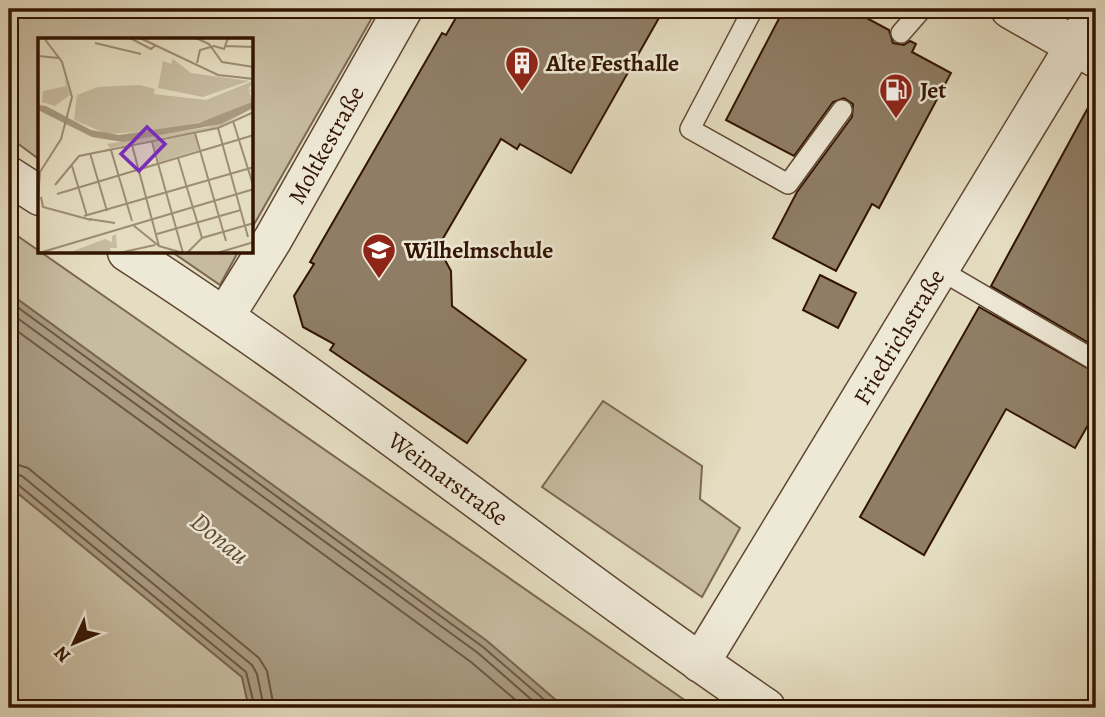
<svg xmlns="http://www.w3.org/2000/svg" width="1105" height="717" font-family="Alegreya,serif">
<rect width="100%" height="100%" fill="#e5ddc1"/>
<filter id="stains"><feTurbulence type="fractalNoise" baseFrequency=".00286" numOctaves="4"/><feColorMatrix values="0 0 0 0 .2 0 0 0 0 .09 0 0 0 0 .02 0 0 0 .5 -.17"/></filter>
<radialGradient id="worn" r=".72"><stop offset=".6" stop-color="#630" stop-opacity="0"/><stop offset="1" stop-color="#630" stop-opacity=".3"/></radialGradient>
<g fill="#c7bba0" stroke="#7c6850" stroke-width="2">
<path d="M 9,9 L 377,9 L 252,228 L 252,40 L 40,40 L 40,160 L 9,137 Z"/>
<path d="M 9,230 L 696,708 L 565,708 L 487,641 L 9,293 Z"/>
<path d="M 172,252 L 238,252 L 220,285 Z"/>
<path d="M 603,401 L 702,466 L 700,499 L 740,528 L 702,597 L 542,487 Z"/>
<path d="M 9,486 L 242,677 L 249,708 L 9,708 Z"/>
</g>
<path fill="#a89980" stroke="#79644d" stroke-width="2" d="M 9,293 L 487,641 L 565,708 L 249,708 L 242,677 L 9,486 Z"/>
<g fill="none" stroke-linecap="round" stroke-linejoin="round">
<g stroke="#6d5640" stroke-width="2">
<path d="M 9,301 L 483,647 L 554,708"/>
<path d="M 9,312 L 478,653 L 541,708"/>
<path d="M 9,325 L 471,662 L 525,708"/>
<path d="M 9,462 L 28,468 L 259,658 L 267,671 L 274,708"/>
<path d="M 9,472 L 22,476 L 252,665 L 257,674 L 264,708"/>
<path d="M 9,481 L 16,483 L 246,672 L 255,708"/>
</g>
</g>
<g fill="#8f7d65" stroke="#321401" stroke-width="2">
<path d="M 461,9 L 664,9 L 571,173 L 520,144 L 517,149 L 501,139 L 438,247 L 451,271 L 452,306 L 526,360 L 467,443 L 330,350 L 334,344 L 303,327 L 294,296 L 314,264 L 310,262 L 442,33 L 446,35 Z"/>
<path d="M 784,9 L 850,9 L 889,30 L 893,43 L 904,45 L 910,41 L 916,44 L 912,52 L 951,73 L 879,208 L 872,204 L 836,271 L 773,238 L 797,192 L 852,117 L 853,104 L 844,98 L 833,102 L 794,156 L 726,120 Z"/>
<path d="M 1096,93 L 1096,347 L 991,286 Z"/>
<path d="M 820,275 L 856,293 L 838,328 L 803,310 Z"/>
<path d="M 979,307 L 1096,373 L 1096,411 L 1075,448 L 1006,409 L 924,555 L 860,517 Z"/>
</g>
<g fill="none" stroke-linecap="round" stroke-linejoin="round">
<g stroke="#5f4631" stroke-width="22">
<g id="service">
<path d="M 753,9 L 690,129 L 788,184 L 842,110"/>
<path d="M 901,33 L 922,9"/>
<path d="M 940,270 L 1096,361"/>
</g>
</g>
<g stroke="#5f4631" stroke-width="41">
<g id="minor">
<path d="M 1010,9 L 1096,58"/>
<path d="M 9,176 L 40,196"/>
<path d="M 127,252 C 347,394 550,561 766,708"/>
<path d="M 225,316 L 273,239 L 403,9"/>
<path d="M 700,663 L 1096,11"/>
</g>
</g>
<use href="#service" stroke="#eee9d7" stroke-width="19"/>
<use href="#minor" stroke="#eee9d7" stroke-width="38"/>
</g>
<defs>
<g id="building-pin" transform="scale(1.75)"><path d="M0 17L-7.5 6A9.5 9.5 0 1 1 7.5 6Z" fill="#8f2418" stroke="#eee9d7"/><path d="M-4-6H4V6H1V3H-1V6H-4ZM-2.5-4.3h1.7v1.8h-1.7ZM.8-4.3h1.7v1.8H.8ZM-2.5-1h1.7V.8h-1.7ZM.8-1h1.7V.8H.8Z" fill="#fff"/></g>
<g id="fuel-pin" transform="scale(1.75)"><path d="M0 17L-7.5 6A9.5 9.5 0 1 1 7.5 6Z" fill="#8f2418" stroke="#eee9d7"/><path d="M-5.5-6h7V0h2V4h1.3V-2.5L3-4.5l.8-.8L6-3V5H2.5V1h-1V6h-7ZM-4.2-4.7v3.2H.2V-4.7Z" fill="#fff"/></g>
<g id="school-pin" transform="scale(1.75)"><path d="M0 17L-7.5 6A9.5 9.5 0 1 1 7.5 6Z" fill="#8f2418" stroke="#eee9d7"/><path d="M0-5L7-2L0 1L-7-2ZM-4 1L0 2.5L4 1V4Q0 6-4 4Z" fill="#fff"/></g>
</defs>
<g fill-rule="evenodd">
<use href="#building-pin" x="522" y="63"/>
<use href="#fuel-pin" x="896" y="90"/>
<use href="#school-pin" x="379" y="250"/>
</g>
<g text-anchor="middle" stroke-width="5" stroke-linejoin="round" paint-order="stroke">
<g font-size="24" font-weight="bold" fill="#321401" stroke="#eee9d7" text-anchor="start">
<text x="546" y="71">Alte Festhalle</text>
<text x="920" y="98">Jet</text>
<text x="404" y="258">Wilhelmschule</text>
</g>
<g font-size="24" fill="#321401" stroke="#eee9d7">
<text transform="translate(326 145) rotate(-61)" y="8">Moltkestraße</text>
<text transform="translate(899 337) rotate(-59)" y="8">Friedrichstraße</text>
<text transform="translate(448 479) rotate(36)" y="8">Weimarstraße</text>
</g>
<g font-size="26" font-style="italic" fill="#614934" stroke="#eee9d7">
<text transform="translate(220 538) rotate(39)" y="9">Donau</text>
</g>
</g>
<g transform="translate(38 38)">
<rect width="215" height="215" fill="#e5ddc1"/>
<path d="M 135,21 L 153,35 L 211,43 L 165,59 L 120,50 L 125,23 L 133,26 ZM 26,37 L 32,57 L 17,68 L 4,64 L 5,53 L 28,48 ZM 215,43 L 210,52 L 215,51 L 211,54 L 215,63 L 175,81 L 129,92 L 69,96 L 36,82 L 39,57 L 60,49 L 102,47 L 117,51 L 116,56 L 168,62 ZM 215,70 L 179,90 L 72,110 L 69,106 L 171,89 ZM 157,96 L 161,112 L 121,124 L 115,104 ZM 78,196 L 79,210 L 72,210 L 73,215 L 30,215 L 67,201 L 74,204 L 74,198 Z" fill="#c7bba0"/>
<path d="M 216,63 L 215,70 L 183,86 L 85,104 L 54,99 L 0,72 L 0,67 L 8,68 L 53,92 L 81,97 L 161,85 Z" fill="#a89980"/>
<path fill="none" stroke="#9d8d74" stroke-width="2" d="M 92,0 L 113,11 L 118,7M 102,0 L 180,37 L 216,41M 158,0 L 171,6 L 184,24 L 216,29M 57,5 L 103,16M 187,8 L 216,9M 0,18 L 21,20M 159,25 L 162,12 L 176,8 L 186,11 L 190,0M 195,83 L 216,150M 180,90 L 210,199M 157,95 L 188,203M 114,104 L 145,215M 94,107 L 121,208M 73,112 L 94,183M 52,115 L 69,173M 140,120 L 164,200M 34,128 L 49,178M 17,147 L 41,118 L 180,90 L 216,74M 19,156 L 216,97M 3,159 L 5,169 L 53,182M 0,161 L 2,134 L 23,101 L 34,59 L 24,24 L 6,0M 46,178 L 216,129M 51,181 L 77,185M 95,187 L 121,208 L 145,215M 119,196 L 203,172M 1,215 L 216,151M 81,215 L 117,207M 149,215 L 164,200 L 216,185M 179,215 L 216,204"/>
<path fill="#7b2cbf" fill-opacity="0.15" stroke="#7b2cbf" stroke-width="3.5" d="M 109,89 L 127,106 L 101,133 L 83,116 Z"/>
<rect width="215" height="215" fill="none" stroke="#321401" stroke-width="3.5"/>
</g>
<rect width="1105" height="717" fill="none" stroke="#e5ddc1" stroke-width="35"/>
<rect x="10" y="10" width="1084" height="696" fill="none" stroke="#321401" stroke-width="3.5"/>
<rect x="18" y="18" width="1070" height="682" fill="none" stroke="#321401" stroke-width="2"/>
<g transform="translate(74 643) rotate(226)" stroke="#eee9d7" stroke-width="5" paint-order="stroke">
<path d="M0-5L12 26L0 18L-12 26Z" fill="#321401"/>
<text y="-10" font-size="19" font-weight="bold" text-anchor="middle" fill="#321401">N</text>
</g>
<rect width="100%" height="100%" filter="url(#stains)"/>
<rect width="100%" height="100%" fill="url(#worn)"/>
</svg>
